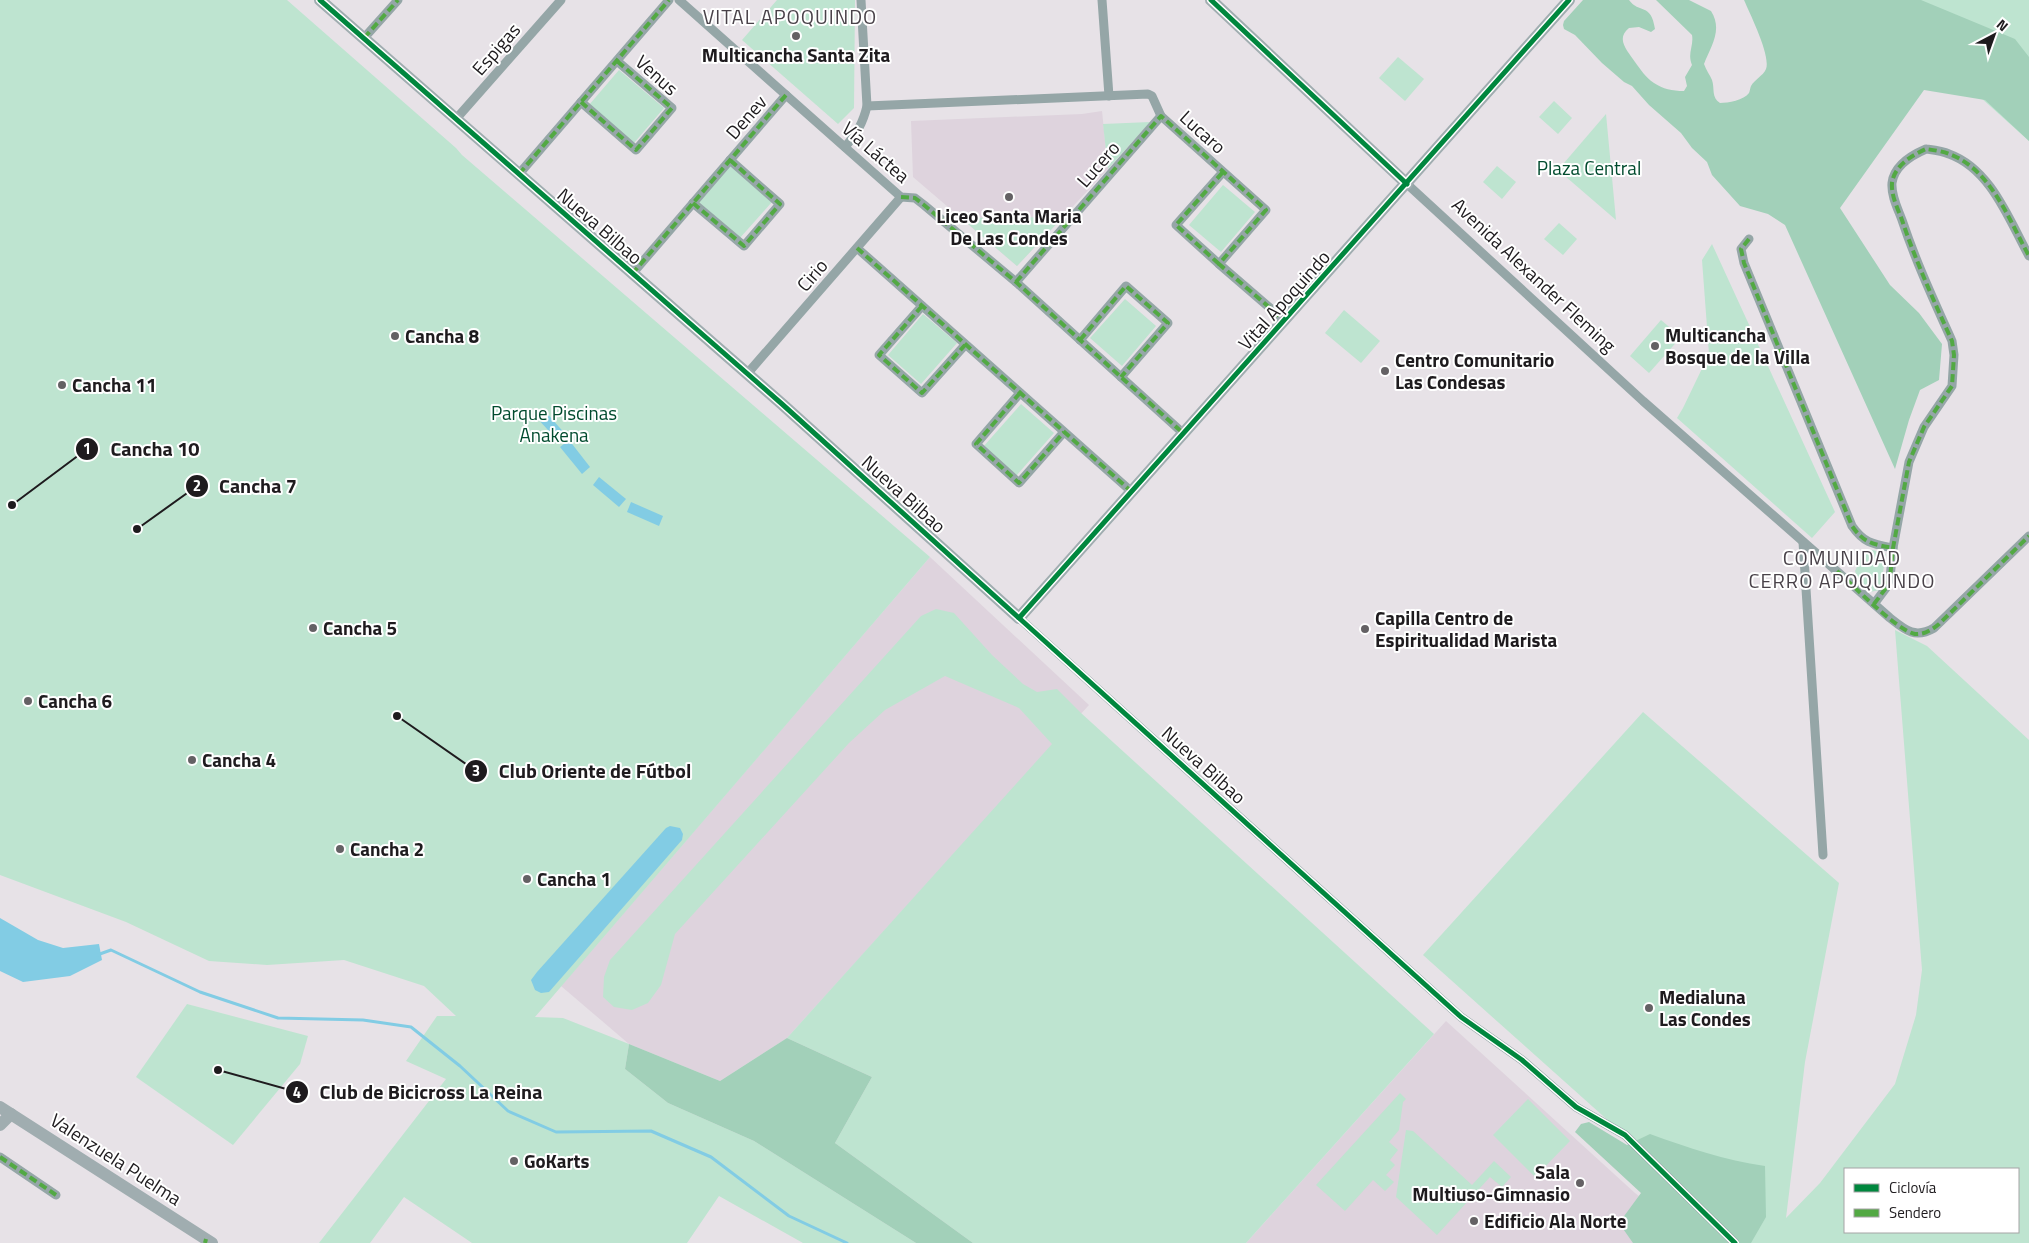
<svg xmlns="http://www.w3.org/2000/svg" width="2029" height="1243" font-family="'Titillium Web',sans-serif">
<rect width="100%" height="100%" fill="#e7e2e7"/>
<g fill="#ded3dd">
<path d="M 1102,111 L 1108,169 L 1017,266 L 913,177 L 911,121 L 1082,114 Z"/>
<path d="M 930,557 L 1089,705 L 787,1038 L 720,1081 L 629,1044 L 561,986 Z"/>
<path d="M 1446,1021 L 1635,1193 L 1665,1216 L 1640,1243 L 1246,1243 Z"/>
</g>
<g fill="#bee4d0" fill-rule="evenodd">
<path d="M 0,0 L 287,0 L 456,148 L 462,155 L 930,557 L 535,1017 L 563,1018 L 629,1044 L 625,1069 L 668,1103 L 754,1141 L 916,1243 L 803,1243 L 719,1196 L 687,1243 L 472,1243 L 404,1197 L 370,1243 L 319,1243 L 446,1079 L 406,1061 L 437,1016 L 456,1016 L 424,986 L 344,960 L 267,965 L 209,961 L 126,922 L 0,875 Z"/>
<path d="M 777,0 L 855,0 L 854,108 L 838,124 L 742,40 Z"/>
<path d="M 1872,0 L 2029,0 L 2029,141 Z"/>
<path d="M 1398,57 L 1424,79 L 1405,101 L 1379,78 Z"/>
<path d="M 619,70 L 664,108 L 634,143 L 589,105 Z"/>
<path d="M 1554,101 L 1572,118 L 1558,134 L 1539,117 Z"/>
<path d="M 1606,114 L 1616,220 L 1558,170 Z"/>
<path d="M 1150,122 L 1108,169 L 1103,124 Z"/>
<path d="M 730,164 L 772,202 L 739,239 L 697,201 Z"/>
<path d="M 1497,166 L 1516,182 L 1502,199 L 1483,182 Z"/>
<path d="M 1223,185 L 1255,212 L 1221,252 L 1189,225 Z"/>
<path d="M 1063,217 L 1017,266 L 961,218 Z"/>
<path d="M 1559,223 L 1577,239 L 1563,255 L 1544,239 Z"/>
<path d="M 1712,244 L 1835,512 L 1812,538 L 1677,418 L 1683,408 L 1709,354 L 1702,260 Z"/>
<path d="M 1125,299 L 1156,326 L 1122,366 L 1090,338 Z"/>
<path d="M 1344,310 L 1380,341 L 1361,363 L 1325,333 Z"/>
<path d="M 923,314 L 957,343 L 921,384 L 888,355 Z"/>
<path d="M 1661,320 L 1681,337 L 1649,373 L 1630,356 Z"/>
<path d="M 1021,404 L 1054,433 L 1016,476 L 983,447 Z"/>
<path d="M 1873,550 L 1886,554 L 1880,590 L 1870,592 L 1859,581 L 1855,571 L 1864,552 Z"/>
<path d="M 936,609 L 954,613 L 992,655 L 1023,684 L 1037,692 L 1057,689 L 1081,713 L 1434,1034 L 1246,1243 L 973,1243 L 835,1143 L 872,1077 L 787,1038 L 1052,744 L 1019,708 L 945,676 L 885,710 L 849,743 L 675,934 L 661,985 L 648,1003 L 632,1010 L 614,1007 L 603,997 L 604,977 L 610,960 L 921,616 Z"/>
<path d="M 1895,630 L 1927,646 L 2029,740 L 2029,1243 L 1745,1243 L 1423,955 L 1643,712 L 1839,883 L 1805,1062 L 1786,1218 L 1820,1183 L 1895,1084 L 1916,1015 L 1922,970 ZM 1845,1169 L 2018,1169 L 2018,1232 L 1845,1232 Z"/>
<path d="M 187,1004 L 308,1036 L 300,1064 L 233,1145 L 136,1077 Z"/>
<path d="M 1400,1093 L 1406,1099 L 1403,1102 L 1399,1130 L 1389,1142 L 1398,1150 L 1390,1160 L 1395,1165 L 1386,1175 L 1394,1182 L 1385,1191 L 1373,1180 L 1345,1211 L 1316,1185 Z"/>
<path d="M 1528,1099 L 1570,1141 L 1535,1177 L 1493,1135 Z"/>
<path d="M 1406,1130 L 1413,1131 L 1472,1185 L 1494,1161 L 1511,1177 L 1502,1187 L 1490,1177 L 1437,1235 L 1396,1197 Z"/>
</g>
<g fill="#a2d0b9">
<path d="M 1583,0 L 1629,0 C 1639,14 1651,2 1655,29 L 1651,32 L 1639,27 L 1629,28 C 1615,39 1628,51 1635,62 C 1641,70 1645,77 1654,83 C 1663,89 1672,91 1684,91 L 1687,86 L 1685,77 L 1692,65 C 1687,53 1694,46 1692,35 L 1656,0 L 1689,0 L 1711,11 C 1723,30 1711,46 1704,64 C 1706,70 1710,75 1712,80 C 1715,89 1711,97 1720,103 C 1728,103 1744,100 1749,93 C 1750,91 1750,88 1751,86 C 1755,79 1763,76 1766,69 C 1771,56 1750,14 1744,0 L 1921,0 L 2015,39 L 2029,57 L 2029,141 L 1985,100 L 1924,90 L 1840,208 L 1890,285 L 1919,313 L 1942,344 L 1939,380 L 1920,390 L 1909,420 L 1895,469 L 1785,225 L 1768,214 L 1740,206 L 1712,175 L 1707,162 L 1692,148 L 1681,133 L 1649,105 L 1632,86 L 1624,82 L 1602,63 L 1575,35 L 1564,29 L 1563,25 L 1564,21 Z"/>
<path d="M 787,1038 L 872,1077 L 835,1143 L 973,1243 L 916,1243 L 754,1141 L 668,1103 L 625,1069 L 629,1044 L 720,1081 Z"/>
<path d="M 1589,1122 L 1627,1145 L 1650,1134 C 1689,1148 1724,1160 1765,1166 L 1766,1217 L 1751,1243 L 1633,1243 L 1619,1223 L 1641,1193 L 1575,1132 L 1581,1124 Z"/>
</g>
<g fill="#82cce4">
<path d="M 544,410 L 567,436 L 560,443 L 536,417 Z"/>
<path d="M 569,440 L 590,467 L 582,474 L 560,447 Z"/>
<path d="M 599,477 L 626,499 L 619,507 L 593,485 Z"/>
<path d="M 631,502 L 663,516 L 659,526 L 627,512 Z"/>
<path d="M 670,826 L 680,828 L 683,834 L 682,840 L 549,992 L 541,993 L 535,990 L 531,980 L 537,972 L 666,828 Z"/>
<path d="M 0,918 L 38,940 L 63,948 L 99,944 L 102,960 L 70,976 L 23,982 L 0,971 Z"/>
</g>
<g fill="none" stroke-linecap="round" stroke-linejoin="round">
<path stroke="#82cce4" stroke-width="3" d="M 97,955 L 111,950 L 200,992 L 278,1018 L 363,1020 L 411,1027 L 460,1066 L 508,1111 L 556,1132 L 651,1131 L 711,1157 L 789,1216 L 847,1243"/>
<g stroke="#95a6a7" stroke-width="9">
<path d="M 679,0 L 901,197 L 915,198 L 924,205 L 1016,282 L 1184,434"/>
<path d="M 1102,0 L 1109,96"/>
<path d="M 364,38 L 398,0"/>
<path d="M 581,102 L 636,150 L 672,108 L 617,61"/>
<path d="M 867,106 L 1148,94 L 1152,96 L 1161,116 L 1266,210 L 1219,264 L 1285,321"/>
<path d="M 456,119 L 561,0"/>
<path d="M 845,147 C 857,133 863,123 867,106 L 861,0"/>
<path d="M 519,174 L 669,0"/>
<path d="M 1407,184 L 1643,401 L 1890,618 C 1905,630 1915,639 1934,628 L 2029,536"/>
<path d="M 693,203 L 744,246 L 780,204 L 730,160"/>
<path d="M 1749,239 L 1741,249 L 1744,263 L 1852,526 C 1864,543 1872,544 1893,548"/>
<path d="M 857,248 L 1132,492"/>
<path d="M 1219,264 L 1176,225 L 1223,172"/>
<path d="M 632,274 L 786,95"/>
<path d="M 1016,282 L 1161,116"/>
<path d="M 922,306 L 879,355 L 922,393 L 965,345"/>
<path d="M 1080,340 L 1126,286 L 1168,323 L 1121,377"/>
<path d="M 747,374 L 901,197"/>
<path d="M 1020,393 L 976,444 L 1019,483 L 1064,432"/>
<path d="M 1803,542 L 1823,855"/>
<path d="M 1874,604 L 1886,588 L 1890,578 L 1893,548 L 1909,462 L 1924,427 L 1952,386 L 1954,355 L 1952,341 C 1934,301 1916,262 1902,220 C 1898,209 1891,196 1892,183 C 1894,166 1912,155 1926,149 C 1933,150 1942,151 1949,154 C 1991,169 2009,220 2029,256"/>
<path d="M 1019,618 L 1461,1017 L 1522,1060 L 1576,1107 L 1625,1135 L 1735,1243"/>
<path d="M 0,1157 L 56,1195"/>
</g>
<g stroke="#a0adb0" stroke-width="12">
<path d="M 320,0 L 782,404 L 1019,618 L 1569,0"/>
<path d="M 1211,0 L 1407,184"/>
<path d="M 0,1107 L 212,1243"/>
<path d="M 0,1125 L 11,1114"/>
</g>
<g stroke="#52a943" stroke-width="4" stroke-dasharray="8 4" stroke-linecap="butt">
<path d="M 364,38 L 398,0"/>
<path d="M 581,102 L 636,150 L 672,108 L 617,61"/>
<path d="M 519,174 L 669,0"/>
<path d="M 901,197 L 915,198 L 924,205 L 1016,282 L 1184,434"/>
<path d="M 693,203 L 744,246 L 780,204 L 730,160"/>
<path d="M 1749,239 L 1741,249 L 1744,263 L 1852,526 C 1864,543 1872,544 1893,548"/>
<path d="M 857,248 L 1132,492"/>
<path d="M 1219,264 L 1176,225 L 1223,172"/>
<path d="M 632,274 L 786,95"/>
<path d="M 1016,282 L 1161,116 L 1266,210 L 1219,264 L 1285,321"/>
<path d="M 922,306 L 879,355 L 922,393 L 965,345"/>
<path d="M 1080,340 L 1126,286 L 1168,323 L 1121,377"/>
<path d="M 1020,393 L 976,444 L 1019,483 L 1064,432"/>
<path d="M 1837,571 C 1853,585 1896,630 1915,634 C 1924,635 1933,629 1939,624 L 2029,536"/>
<path d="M 1874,604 L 1886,588 L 1890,578 L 1893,548 L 1909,462 L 1924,427 L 1952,386 L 1954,355 L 1952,341 C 1934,301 1916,262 1902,220 C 1898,209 1891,196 1892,183 C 1894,166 1912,155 1926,149 C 1933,150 1942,151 1949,154 C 1991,169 2009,220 2029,256"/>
<path d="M 0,1157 L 56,1195"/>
<path d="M 205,1243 L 206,1239"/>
</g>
<g stroke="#fff" stroke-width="8">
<g id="cycleway">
<path d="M 320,0 L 782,404 L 1461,1017 L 1522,1060 L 1576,1107 L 1625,1135 L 1735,1243"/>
<path d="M 1211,0 L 1407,184"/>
<path d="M 1019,618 L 1569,0"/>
</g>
</g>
<use href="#cycleway" stroke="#00873e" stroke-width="5"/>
</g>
<g fill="#646164" stroke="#fff" stroke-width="2">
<circle cx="796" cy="36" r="5"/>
<circle cx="1009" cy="197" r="5"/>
<circle cx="395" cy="336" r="5"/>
<circle cx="1655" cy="346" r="5"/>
<circle cx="1385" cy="371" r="5"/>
<circle cx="62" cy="385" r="5"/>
<circle cx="313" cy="628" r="5"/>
<circle cx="1365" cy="629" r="5"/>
<circle cx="28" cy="701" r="5"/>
<circle cx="192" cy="760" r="5"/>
<circle cx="340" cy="849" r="5"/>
<circle cx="527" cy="879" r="5"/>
<circle cx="1649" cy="1008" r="5"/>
<circle cx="514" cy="1161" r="5"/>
<circle cx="1580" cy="1183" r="5"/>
<circle cx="1474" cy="1221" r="5"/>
</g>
<g text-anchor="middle" stroke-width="4" stroke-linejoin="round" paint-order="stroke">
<g font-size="19" fill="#1e1b1e" stroke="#fff">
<text transform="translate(496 49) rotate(-49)" y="7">Espigas</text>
<text transform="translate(657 75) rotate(42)" y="7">Venus</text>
<text transform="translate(746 117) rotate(-49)" y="7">Denev</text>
<text transform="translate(1203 132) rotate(42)" y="7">Lucaro</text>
<text transform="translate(876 152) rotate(41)" y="7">Vía Láctea</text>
<text transform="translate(1098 164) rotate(-49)" y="7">Lucero</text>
<text transform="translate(600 226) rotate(41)" y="7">Nueva Bilbao</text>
<text transform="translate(812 275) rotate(-49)" y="7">Cirio</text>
<text transform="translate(1534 275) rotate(43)" y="7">Avenida Alexander Fleming</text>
<text transform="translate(1284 300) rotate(-48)" y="7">Vital Apoquindo</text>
<text transform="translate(904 494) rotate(42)" y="7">Nueva Bilbao</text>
<text transform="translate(1204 765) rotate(42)" y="7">Nueva Bilbao</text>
<text transform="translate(116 1159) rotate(33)" y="7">Valenzuela Puelma</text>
</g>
<g font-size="19" font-weight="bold" fill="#1e1b1e" stroke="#fff" text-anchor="start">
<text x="796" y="62" text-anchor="middle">Multicancha Santa Zita</text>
<text x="1009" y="223" text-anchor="middle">Liceo Santa Maria<tspan x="1009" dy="22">De Las Condes</tspan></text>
<text x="1665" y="342">Multicancha<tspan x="1665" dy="22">Bosque de la Villa</tspan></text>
<text x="405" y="343">Cancha 8</text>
<text x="1395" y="367">Centro Comunitario<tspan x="1395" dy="22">Las Condesas</tspan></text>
<text x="72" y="392">Cancha 11</text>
<text x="1375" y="625">Capilla Centro de<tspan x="1375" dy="22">Espiritualidad Marista</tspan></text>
<text x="323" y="635">Cancha 5</text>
<text x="38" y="708">Cancha 6</text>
<text x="202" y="767">Cancha 4</text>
<text x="350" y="856">Cancha 2</text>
<text x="537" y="886">Cancha 1</text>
<text x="1659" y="1004">Medialuna<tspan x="1659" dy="22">Las Condes</tspan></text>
<text x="524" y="1168">GoKarts</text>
<text x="1570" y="1179" text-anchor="end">Sala<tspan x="1570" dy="22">Multiuso-Gimnasio</tspan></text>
<text x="1484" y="1228">Edificio Ala Norte</text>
</g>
<g font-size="19" fill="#014b2e" stroke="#fff">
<text x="1589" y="175">Plaza Central</text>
<text x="554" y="420">Parque Piscinas<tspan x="554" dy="22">Anakena</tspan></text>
</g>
<g font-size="20" letter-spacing="1" fill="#494249" stroke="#fff">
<text x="790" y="24">VITAL APOQUINDO</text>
<text x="1842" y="565">COMUNIDAD<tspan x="1842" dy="23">CERRO APOQUINDO</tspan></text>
</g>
</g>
<path fill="none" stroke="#1e1b1e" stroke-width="2" d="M12 505L87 449M137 529L197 486M397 716L476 771M218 1070L297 1092"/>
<g fill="#1e1b1e" stroke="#fff" stroke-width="2">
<circle cx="12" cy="505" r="5"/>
<circle cx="137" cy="529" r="5"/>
<circle cx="397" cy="716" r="5"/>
<circle cx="218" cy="1070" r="5"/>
<circle cx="87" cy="449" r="12"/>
<circle cx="197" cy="486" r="12"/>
<circle cx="476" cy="771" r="12"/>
<circle cx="297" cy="1092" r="12"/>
</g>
<g font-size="15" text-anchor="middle" font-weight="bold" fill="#fff">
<text x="87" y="454">1</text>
<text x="197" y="491">2</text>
<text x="476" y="776">3</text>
<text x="297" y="1098">4</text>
</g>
<g font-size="20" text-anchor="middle" font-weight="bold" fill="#1e1b1e" stroke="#fff" stroke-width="4" stroke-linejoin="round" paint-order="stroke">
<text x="155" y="456">Cancha 10</text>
<text x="258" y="493">Cancha 7</text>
<text x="595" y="778">Club Oriente de Fútbol</text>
<text x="431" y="1099">Club de Bicicross La Reina</text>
</g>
<rect x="1844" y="1168" width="175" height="65" fill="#ffffff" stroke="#a5a4a5"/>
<rect x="1854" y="1184" width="25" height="8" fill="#00873e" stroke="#a5a4a5"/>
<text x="1889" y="1193" font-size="15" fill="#1e1b1e">Ciclovía</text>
<rect x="1854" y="1209" width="25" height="8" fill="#52a943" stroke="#a5a4a5"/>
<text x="1889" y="1218" font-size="15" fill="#1e1b1e">Sendero</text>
<g transform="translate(1994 35) rotate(41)" stroke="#ffffff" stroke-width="4" paint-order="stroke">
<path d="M0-4L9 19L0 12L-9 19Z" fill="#1e1b1e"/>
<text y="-8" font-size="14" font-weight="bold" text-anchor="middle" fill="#1e1b1e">N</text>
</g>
</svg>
